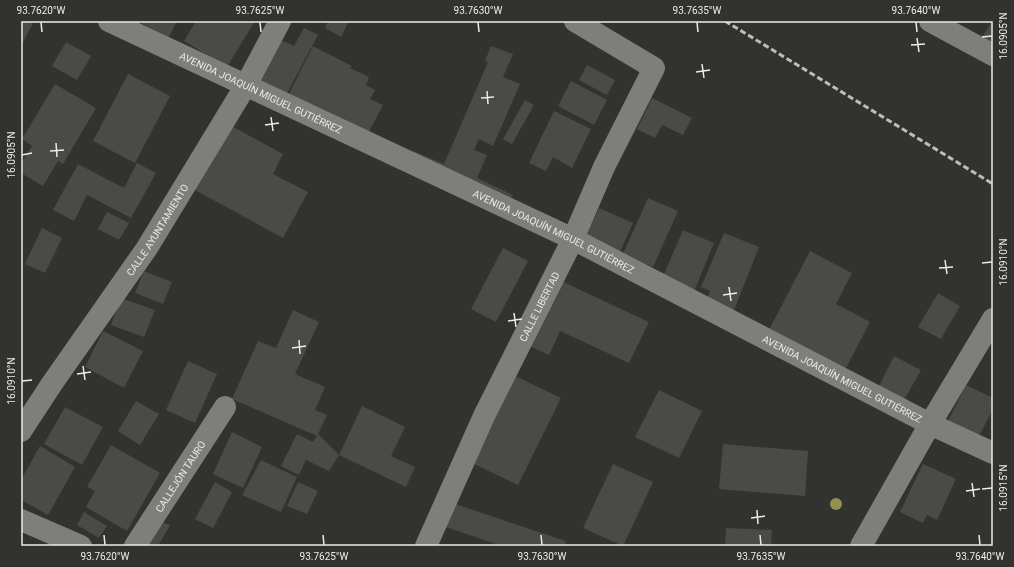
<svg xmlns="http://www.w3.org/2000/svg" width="1014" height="567" font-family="Roboto,sans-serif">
<rect width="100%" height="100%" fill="#32322f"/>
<g fill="#4a4a47">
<path d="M 21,21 L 28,21 L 33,23 L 21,46 Z"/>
<path d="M 137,21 L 177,21 L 169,37 Z"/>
<path d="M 196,21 L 255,21 L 227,67 L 184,41 Z"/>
<path d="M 328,21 L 349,21 L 341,37 L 325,28 Z"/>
<path d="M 992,21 L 993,21 L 993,52 L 978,44 Z"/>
<path d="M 304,28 L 318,35 L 284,99 L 251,82 L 274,37 L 294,46 Z"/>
<path d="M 66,42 L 91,56 L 77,80 L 52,66 Z"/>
<path d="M 313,46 L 352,66 L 350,68 L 369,77 L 366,85 L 375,90 L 370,99 L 383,105 L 366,137 L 288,96 Z"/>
<path d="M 491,46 L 513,54 L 503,77 L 520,84 L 493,146 L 479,139 L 474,150 L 487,155 L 477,178 L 513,195 L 507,205 L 409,160 L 413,151 L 444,164 L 488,62 L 485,61 Z"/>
<path d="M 587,65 L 615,80 L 607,95 L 579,80 Z"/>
<path d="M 128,74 L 170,96 L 135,163 L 93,141 Z"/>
<path d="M 571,81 L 607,100 L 594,125 L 558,106 Z"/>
<path d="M 55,84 L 96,108 L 63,164 L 58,161 L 43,186 L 21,173 L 21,164 L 32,146 L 22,139 Z"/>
<path d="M 652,98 L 692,118 L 683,135 L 662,125 L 655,138 L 637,129 Z"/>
<path d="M 525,100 L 534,105 L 512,144 L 503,139 Z"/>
<path d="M 554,111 L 591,129 L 572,168 L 553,157 L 546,171 L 529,163 Z"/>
<path d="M 228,124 L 283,154 L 273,174 L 308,192 L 283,238 L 193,189 Z"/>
<path d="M 137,163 L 156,173 L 131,218 L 87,195 L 74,221 L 53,210 L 78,164 L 124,188 Z"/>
<path d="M 648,198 L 678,211 L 653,267 L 623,254 Z"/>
<path d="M 599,208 L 633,223 L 618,256 L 584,240 Z"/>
<path d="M 107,212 L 129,223 L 119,240 L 98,229 Z"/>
<path d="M 42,228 L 62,238 L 45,273 L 25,264 Z"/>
<path d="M 683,230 L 714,243 L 693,294 L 661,281 Z"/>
<path d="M 724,233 L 759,247 L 732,315 L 705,305 L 710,291 L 701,287 Z"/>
<path d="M 503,248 L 528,261 L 496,322 L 471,309 Z"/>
<path d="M 810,251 L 852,273 L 836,304 L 870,322 L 845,370 L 769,330 Z"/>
<path d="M 144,271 L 172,282 L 163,304 L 135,293 Z"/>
<path d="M 557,279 L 649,322 L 629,363 L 560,331 L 549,355 L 527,345 Z"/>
<path d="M 938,293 L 960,306 L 941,339 L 918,327 Z"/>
<path d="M 121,298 L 155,310 L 144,337 L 111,325 Z"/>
<path d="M 293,310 L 319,322 L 295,374 L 325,387 L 315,410 L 327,415 L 318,434 L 339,455 L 329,471 L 306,460 L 299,475 L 281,466 L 297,434 L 313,442 L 317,436 L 232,399 L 258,341 L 276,348 Z"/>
<path d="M 103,331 L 143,351 L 124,388 L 85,367 Z"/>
<path d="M 894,356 L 921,370 L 903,402 L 878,388 Z"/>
<path d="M 188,361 L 217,374 L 195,423 L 166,410 Z"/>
<path d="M 511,374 L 561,398 L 518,485 L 468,461 Z"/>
<path d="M 966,385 L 993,398 L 993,409 L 978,438 L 947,423 Z"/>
<path d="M 659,390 L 702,411 L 679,458 L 635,437 Z"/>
<path d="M 136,401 L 159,414 L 140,445 L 118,431 Z"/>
<path d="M 362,406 L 405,427 L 391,456 L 415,467 L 406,487 L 339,455 Z"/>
<path d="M 65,407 L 103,427 L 82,465 L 44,444 Z"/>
<path d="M 232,432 L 262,447 L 243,488 L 213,474 Z"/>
<path d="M 723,444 L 808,451 L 805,496 L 719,489 Z"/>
<path d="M 111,445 L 160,473 L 127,531 L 86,507 L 95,491 L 87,487 Z"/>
<path d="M 40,446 L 75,467 L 48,515 L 21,500 L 21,480 Z"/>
<path d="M 261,460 L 297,477 L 281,512 L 242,495 Z"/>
<path d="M 613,464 L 653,482 L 623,546 L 583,528 Z"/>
<path d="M 923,464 L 956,479 L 937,520 L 927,515 L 923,523 L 900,512 Z"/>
<path d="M 215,482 L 232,492 L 213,528 L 195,519 Z"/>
<path d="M 298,482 L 318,491 L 307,514 L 287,506 Z"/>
<path d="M 452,503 L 566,541 L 565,546 L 502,546 L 443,526 Z"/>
<path d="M 84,512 L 107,526 L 99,538 L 77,525 Z"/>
<path d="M 156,520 L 170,525 L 158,546 L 140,546 Z"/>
<path d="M 726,528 L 772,530 L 771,546 L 725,546 Z"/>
</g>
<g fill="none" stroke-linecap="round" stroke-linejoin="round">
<g stroke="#7e7e7a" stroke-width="22">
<path id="s1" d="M 109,21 L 573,239 L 930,424 L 993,453"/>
<path d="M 930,21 L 993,55"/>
<path id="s2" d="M 21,431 L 51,385 L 147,248 L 246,85 L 280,21"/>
<path d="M 21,520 L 81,546"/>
<path id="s3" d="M 135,546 L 225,407"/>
<path id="s4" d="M 426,546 L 484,416 L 573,239 L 604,167 L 654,68 L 575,21"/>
<path d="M 861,546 L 930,424 L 993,319"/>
</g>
<path stroke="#bdbdbb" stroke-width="3" stroke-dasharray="6 3" stroke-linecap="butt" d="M 725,21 L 993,184"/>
</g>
<circle fill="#93904f" cx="836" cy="504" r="6"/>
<path fill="none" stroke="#ebebe9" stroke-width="1.5" d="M 41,22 L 42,32M 260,22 L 261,32M 478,22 L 479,32M 697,22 L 698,32M 916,22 L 917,32M 982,37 L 992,36M 917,38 L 919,52M 911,45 L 925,44M 702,64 L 704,78M 696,72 L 710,70M 487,91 L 488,104M 481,98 L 494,97M 271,117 L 273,131M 265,125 L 279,123M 56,143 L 57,157M 50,151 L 64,150M 22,155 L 32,153M 945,260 L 947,274M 982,263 L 992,262M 939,268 L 953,267M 729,287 L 731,301M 723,295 L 737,293M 514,313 L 516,327M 508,321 L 522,319M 299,340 L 300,354M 292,348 L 306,346M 83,366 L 85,380M 77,374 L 91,372M 22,381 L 32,380M 972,483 L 974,497M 982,489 L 992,488M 966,491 L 980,489M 757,510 L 758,524M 751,518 L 765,516M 104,535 L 105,545M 323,535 L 324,545M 541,535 L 542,545M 760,535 L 761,545M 979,535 L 980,545"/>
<g text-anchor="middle" stroke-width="4" stroke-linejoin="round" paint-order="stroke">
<g font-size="10" fill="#ebebe9" stroke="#32322f">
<text dy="4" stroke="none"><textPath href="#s1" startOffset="168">AVENIDA JOAQUÍN MIGUEL GUTIÉRREZ</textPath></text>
<text dy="4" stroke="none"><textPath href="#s2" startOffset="243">CALLE AYUNTAMIENTO</textPath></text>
<text dy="4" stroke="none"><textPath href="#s1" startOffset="492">AVENIDA JOAQUÍN MIGUEL GUTIÉRREZ</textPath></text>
<text dy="4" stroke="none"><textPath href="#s4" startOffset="265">CALLE LIBERTAD</textPath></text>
<text dy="4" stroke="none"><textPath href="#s1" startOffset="816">AVENIDA JOAQUÍN MIGUEL GUTIÉRREZ</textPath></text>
<text dy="4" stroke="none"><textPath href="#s3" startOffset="83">CALLEJÓN TAURO</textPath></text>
</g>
</g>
<rect width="1014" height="567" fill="none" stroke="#32322f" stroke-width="44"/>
<rect x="22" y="22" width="970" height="523" fill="none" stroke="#ebebe9" stroke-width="1.5"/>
<g font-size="10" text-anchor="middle" fill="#ebebe9">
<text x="41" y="14">93.7620°W</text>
<text x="260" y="14">93.7625°W</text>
<text x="478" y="14">93.7630°W</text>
<text x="697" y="14">93.7635°W</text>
<text x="916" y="14">93.7640°W</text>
<text transform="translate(1003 36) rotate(-90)" y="4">16.0905°N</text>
<text transform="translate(11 155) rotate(-90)" y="4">16.0905°N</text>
<text transform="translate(1003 262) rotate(-90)" y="4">16.0910°N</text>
<text transform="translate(11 381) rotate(-90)" y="4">16.0910°N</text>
<text transform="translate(1003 488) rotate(-90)" y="4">16.0915°N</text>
<text x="105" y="560">93.7620°W</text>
<text x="324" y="560">93.7625°W</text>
<text x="542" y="560">93.7630°W</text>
<text x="761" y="560">93.7635°W</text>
<text x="980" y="560">93.7640°W</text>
</g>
</svg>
